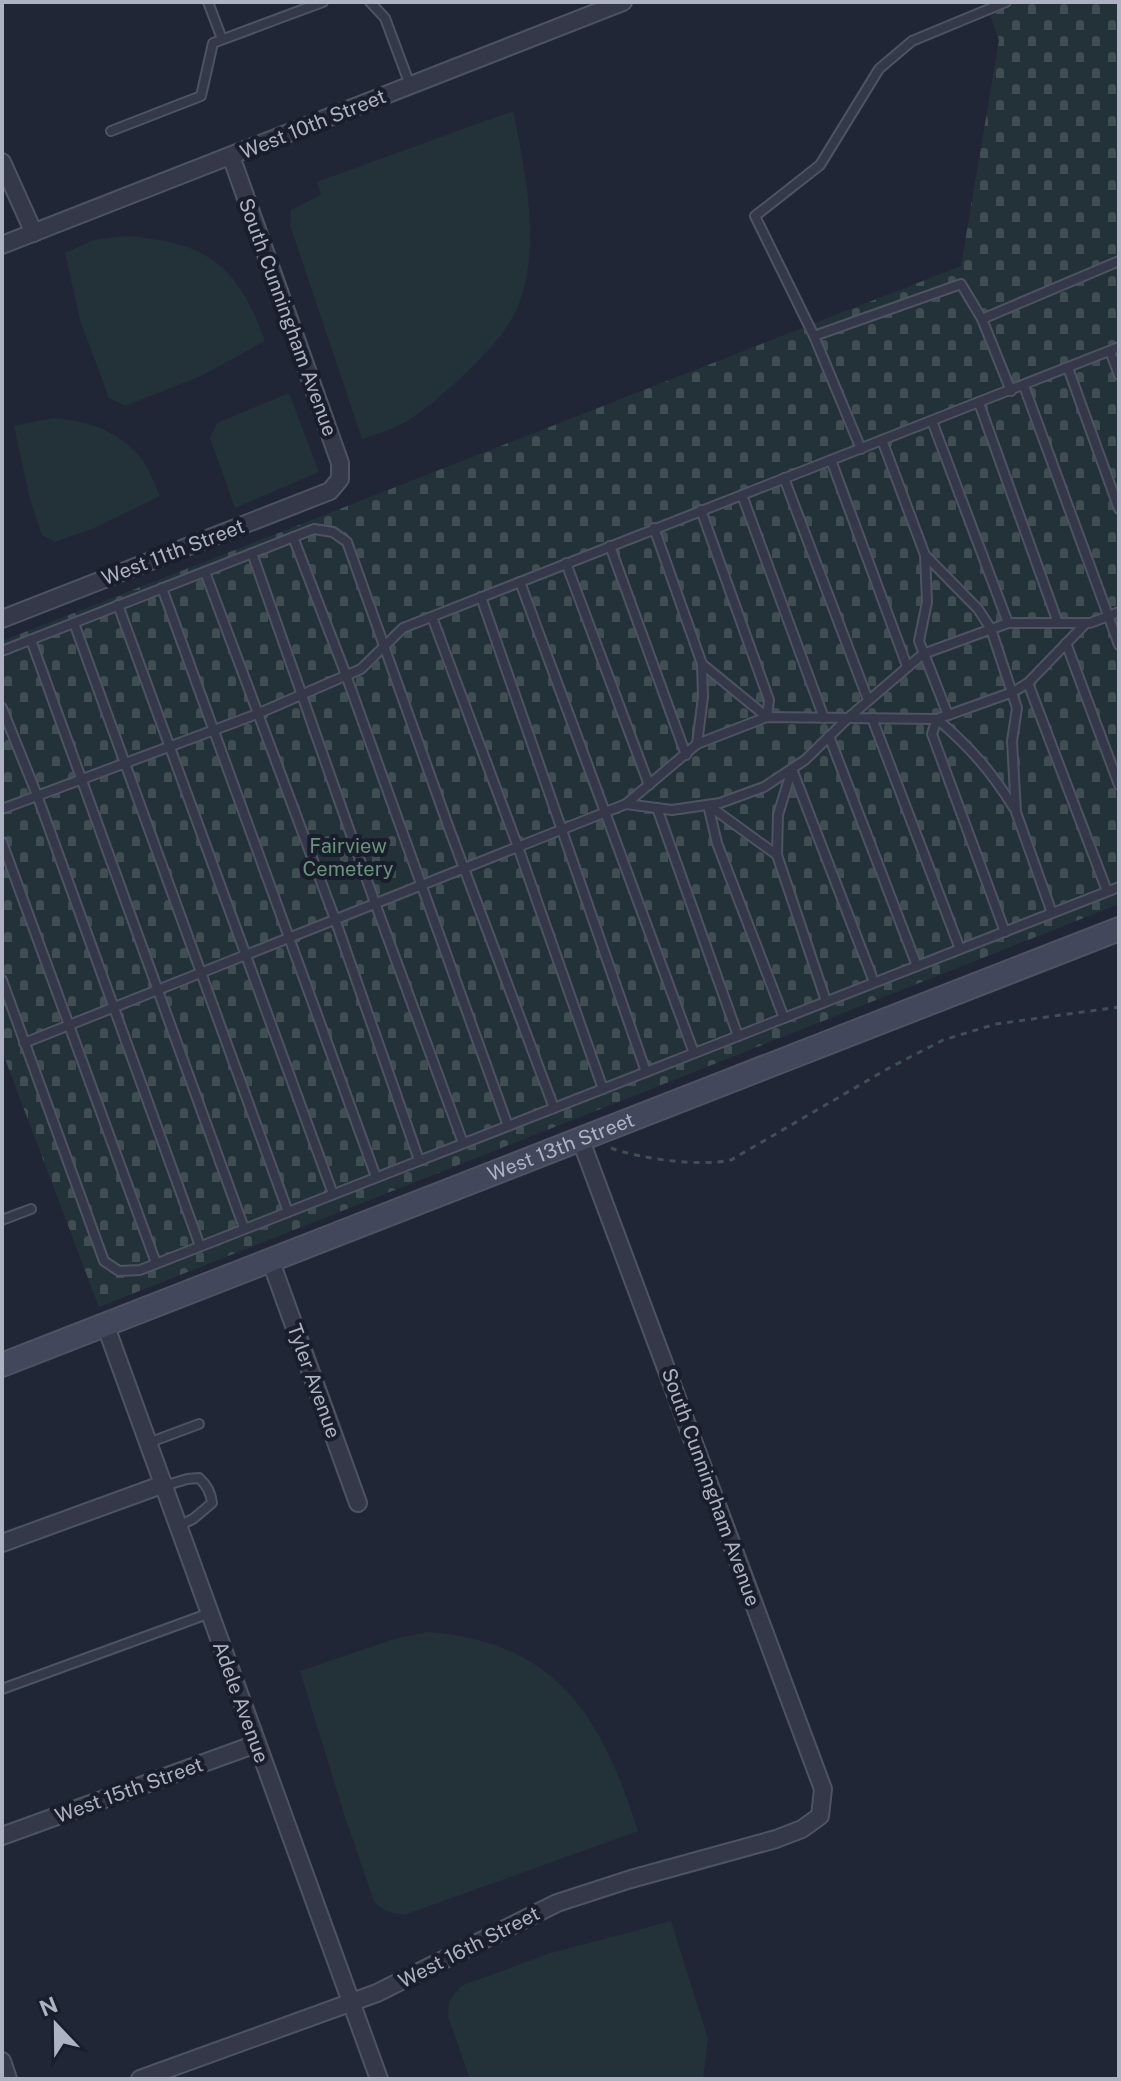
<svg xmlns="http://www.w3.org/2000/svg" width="1121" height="2081" font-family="'Public Sans',sans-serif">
<defs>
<pattern id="cemetery-stones" width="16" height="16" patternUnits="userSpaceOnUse" patternTransform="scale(2)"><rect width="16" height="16" fill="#223238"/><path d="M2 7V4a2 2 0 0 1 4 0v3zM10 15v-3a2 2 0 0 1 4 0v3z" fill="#404d53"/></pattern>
</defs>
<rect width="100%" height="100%" fill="#212637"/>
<g fill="#223238">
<path d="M 513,111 C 526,174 546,266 508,325 C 497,342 482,357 468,371 C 449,389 429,407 407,421 C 393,429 376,434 362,439 L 290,225 L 291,210 L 321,195 L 317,182 Z"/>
<path d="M 124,236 C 207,242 236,263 265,341 L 201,376 L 125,406 L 109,398 L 80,320 L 65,253 L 94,240 Z"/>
<path d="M 289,393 L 319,472 L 235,508 L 210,438 L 217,423 Z"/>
<path d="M 53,418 C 86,421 116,429 139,456 C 148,466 154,483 160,496 L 94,528 L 55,542 L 42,535 L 30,499 L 14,426 Z"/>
<path d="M 428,1632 C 557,1642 601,1716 638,1831 L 404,1915 C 391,1913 383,1911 374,1901 L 345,1817 L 300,1671 L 398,1638 Z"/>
<path d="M 671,1921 L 708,2039 L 703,2079 L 470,2079 L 448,2016 L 449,2002 L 461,1986 L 551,1953 Z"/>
</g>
<path fill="url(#cemetery-stones)" d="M 985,2 L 1119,2 L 1119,904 L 99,1307 L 2,1051 L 2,641 L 961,266 L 999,40 Z"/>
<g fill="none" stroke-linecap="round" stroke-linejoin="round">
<g stroke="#4e5362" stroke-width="12">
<g id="lane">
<path d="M 208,2 L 222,39"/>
<path d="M 370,2 L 385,18 L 410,85"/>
<path d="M 111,131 L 201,96 L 213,43 L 323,2"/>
<path d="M 982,319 L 1119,261"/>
<path d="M 814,336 L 755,216 L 820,165 L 879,69 L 912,41 L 1006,2"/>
<path d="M 1110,351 L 1119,375"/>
<path d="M 1068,368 L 1119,509"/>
<path d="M 1024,386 L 1119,645"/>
<path d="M 979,403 L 1058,623"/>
<path d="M 932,421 L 1008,623"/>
<path d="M 882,440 L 925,555 L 978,609 L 991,629 L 1017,708 L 1012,741 L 1016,812 L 1052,913"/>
<path d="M 861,449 L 814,336 L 961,284 L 982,319 L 1011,391"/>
<path d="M 831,460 L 907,666"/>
<path d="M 784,478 L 868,700"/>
<path d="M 742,495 L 824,718"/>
<path d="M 654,528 L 702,664 L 767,717 L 769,700 L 701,510"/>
<path d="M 293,537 L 346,675 L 508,1126"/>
<path d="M 610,546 L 686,755"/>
<path d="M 252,553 L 375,903 L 463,1143"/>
<path d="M 925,555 L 927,602 L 919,641 L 948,715"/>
<path d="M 566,563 L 649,785"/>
<path d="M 205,572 L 335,919 L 419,1160"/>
<path d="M 520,582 L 694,1053"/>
<path d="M 162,588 L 376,1177"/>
<path d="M 481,597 L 646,1072"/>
<path d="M 118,605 L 333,1194"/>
<path d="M 432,617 L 518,847 L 603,1089"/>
<path d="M 74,623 L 288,1212"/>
<path d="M 1086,623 L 1028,683 L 1013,692 L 937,719 L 848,718 L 923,654 L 1008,623 L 1090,623 L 1119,612"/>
<path d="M 31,640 L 244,1228"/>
<path d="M 1066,643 L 1119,785"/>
<path d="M 2,651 L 314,529 L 333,532 L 347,542 L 450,831 L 554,1108"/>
<path d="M 1028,683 L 1107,891"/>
<path d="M 2,708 L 37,795 L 200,1246"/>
<path d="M 767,717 L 848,718 L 805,760 L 764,787 L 720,803 L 672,810 L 626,804 L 697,744 Z"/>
<path d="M 872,718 L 960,949"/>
<path d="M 829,736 L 917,966"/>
<path d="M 697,744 L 703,697 L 702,664"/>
<path d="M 792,769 L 778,815 L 777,855 L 826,1001"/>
<path d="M 792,769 L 874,982"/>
<path d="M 708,805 L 717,843 L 784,1018"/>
<path d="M 708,805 L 777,855"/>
<path d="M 657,808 L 738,1036"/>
<path d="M 2,809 L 257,714 L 361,669 L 403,628 L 1119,347"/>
<path d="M 2,842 L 156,1263"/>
<path d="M 1005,932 L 932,734 L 937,719 C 970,747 991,771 1014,808"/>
<path d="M 2,980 L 104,1261 L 119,1271 L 140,1270 L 1119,887"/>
<path d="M 24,1043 L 626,804"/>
<path d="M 2,1220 L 31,1209"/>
<path d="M 148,1443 L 199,1424"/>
<path d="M 164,1486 L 187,1479 L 199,1478 C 207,1485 211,1493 212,1503 L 193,1519 L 178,1526"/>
<path d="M 2,1689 L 210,1613"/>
</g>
</g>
<g stroke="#4e5362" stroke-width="20">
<g id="street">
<path d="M 2,162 L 34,233"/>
<path d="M 2,245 L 623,2"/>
<path d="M 2,619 L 330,491 L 340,479 L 340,463 L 231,156"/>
<path d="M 270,1259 L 358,1503"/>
<path d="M 105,1324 L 379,2079"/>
<path d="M 2,1543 L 164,1484"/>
<path d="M 2,1836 L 256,1744"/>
<path d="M 2,2061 L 8,2079"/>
<path d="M 140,2079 L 377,1993 L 557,1903 L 631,1879 L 776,1839 L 802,1829 L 820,1816 L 823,1789 L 580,1138"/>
</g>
</g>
<g stroke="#4e5362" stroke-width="26">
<g id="secondary">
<path id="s1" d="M 2,1365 L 1119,929"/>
</g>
</g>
<path stroke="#404f56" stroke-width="3" stroke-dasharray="6 6" stroke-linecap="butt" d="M 611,1148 C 642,1159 699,1167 731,1160 L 889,1068 L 943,1040 L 996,1024 L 1119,1007"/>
<use href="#lane" stroke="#343848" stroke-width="8"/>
<use href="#street" stroke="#343848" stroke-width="16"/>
<use href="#secondary" stroke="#42475b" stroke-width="22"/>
</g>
<g text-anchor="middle" stroke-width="8" stroke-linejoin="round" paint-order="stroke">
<g font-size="20" fill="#aeb3c4" stroke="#1a1e2c">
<text transform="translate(313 124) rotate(-22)" y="7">West 10th Street</text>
<text transform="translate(288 317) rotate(70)" y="7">South Cunningham Avenue</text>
<text transform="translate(173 552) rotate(-21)" y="7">West 11th Street</text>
<text dy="7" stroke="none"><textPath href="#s1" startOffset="600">West 13th Street</textPath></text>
<text transform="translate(314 1381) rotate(70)" y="7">Tyler Avenue</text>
<text transform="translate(711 1487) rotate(70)" y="7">South Cunningham Avenue</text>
<text transform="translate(241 1702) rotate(70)" y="7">Adele Avenue</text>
<text transform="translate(129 1790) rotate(-20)" y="7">West 15th Street</text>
<text transform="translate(469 1947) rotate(-27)" y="7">West 16th Street</text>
</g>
<g font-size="20" fill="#669479" stroke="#1a1e2c">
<text x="348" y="853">Fairview<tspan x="348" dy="23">Cemetery</tspan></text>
</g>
</g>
<rect width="1121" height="2081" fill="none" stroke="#aeb3c4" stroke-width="8"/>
<g transform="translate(56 2025) rotate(338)" stroke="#1a1e2c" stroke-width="6" paint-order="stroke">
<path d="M0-6L14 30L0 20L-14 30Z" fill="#aeb3c4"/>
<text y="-12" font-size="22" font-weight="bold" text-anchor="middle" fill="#aeb3c4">N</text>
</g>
</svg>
